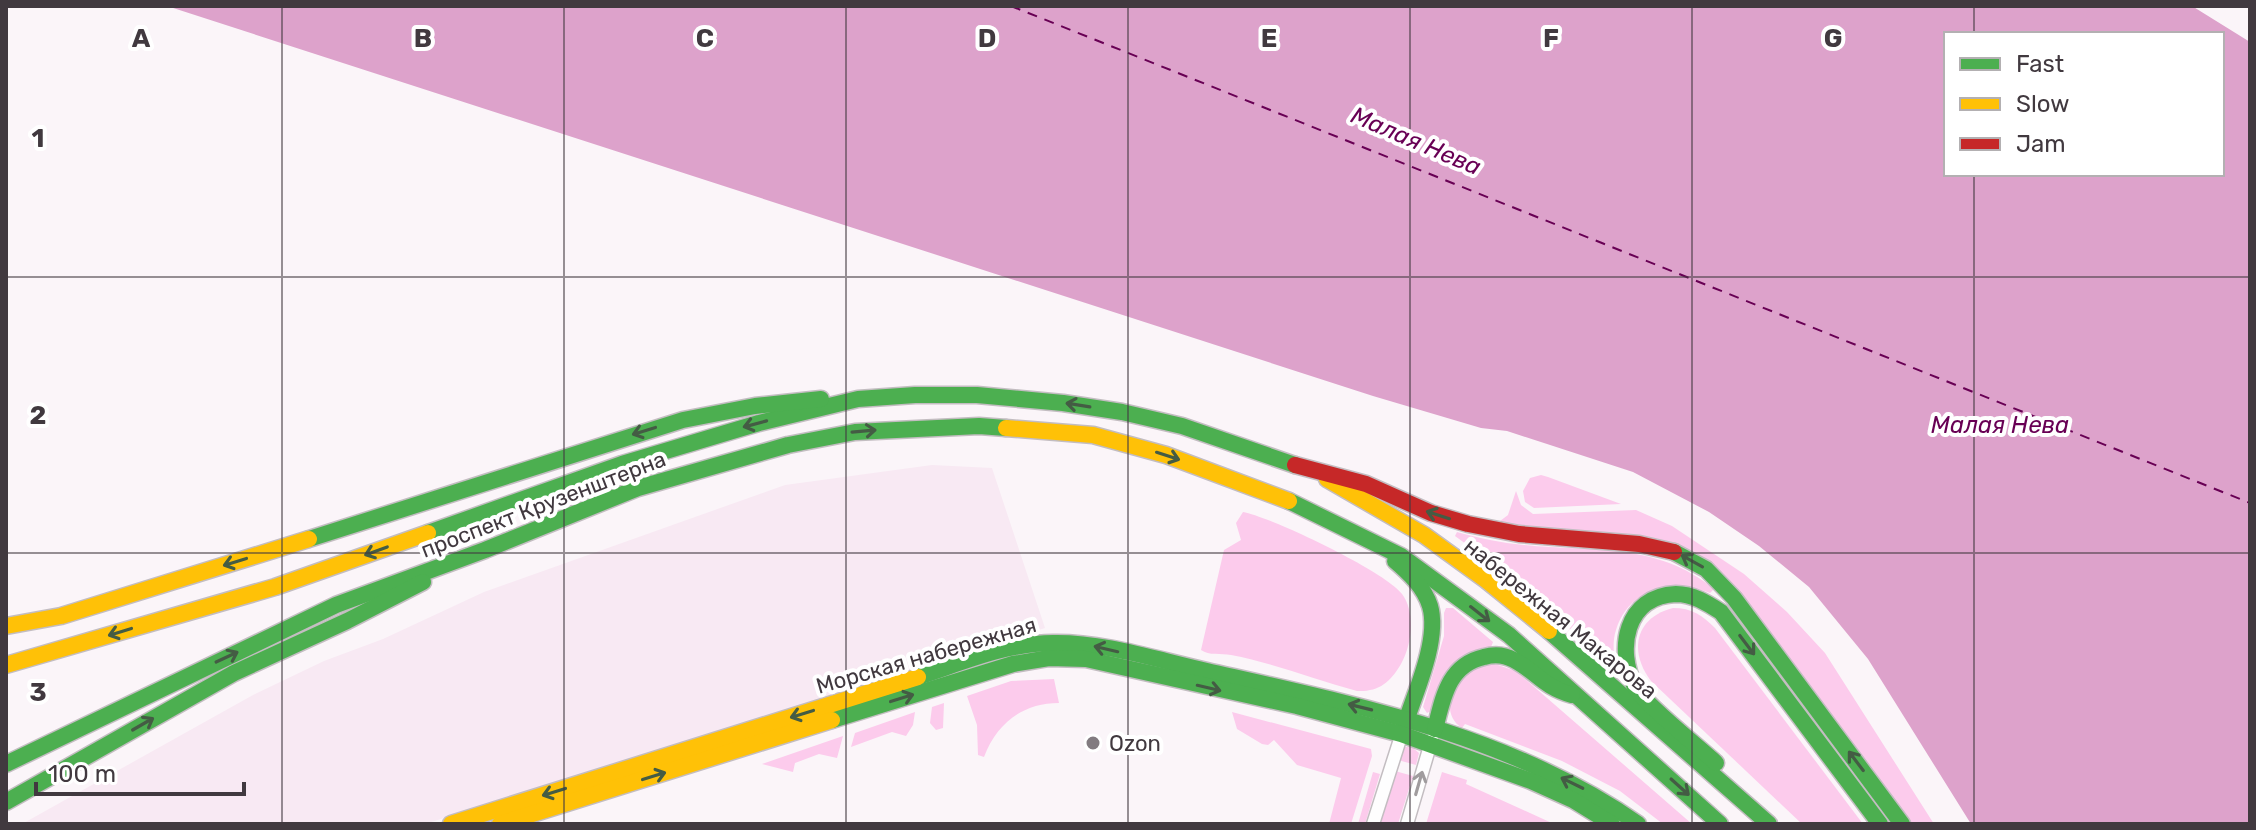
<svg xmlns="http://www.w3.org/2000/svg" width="2256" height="830" font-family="Rubik,sans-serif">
<rect width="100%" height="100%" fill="#fbf5f9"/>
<path fill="#f8e9f3" d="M 932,465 L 992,468 L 1045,628 L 425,824 L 22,824 L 253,695 L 324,661 L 383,639 L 484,592 L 785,485 Z"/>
<g fill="#fccbec">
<path d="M 1541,475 L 1548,477 L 1621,504 L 1534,508 L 1525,502 L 1523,491 L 1530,478 Z"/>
<path d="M 1516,491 L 1521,505 L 1533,514 L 1636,510 L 1672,526 L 1744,574 L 1787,612 L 1825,653 L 1934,824 L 1912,824 L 1740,593 L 1709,563 L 1496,524 L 1508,515 Z"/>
<path d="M 1243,512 C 1271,517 1386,572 1402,594 C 1416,613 1412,644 1401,664 C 1390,683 1378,692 1357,691 C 1315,680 1274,663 1231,655 C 1221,653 1209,656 1201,650 L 1224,550 L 1241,540 L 1236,523 Z"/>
<path d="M 1457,532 C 1479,538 1501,543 1524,545 C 1593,552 1657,542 1714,589 L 1710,593 C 1673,579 1629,588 1616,630 C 1612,642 1614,655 1615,668 L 1496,566 L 1455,536 Z"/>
<path d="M 1446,608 L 1453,608 L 1493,642 L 1491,647 C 1446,661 1448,667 1433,710 L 1427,713 L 1423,707 L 1444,636 L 1444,613 Z"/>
<path d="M 1673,608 C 1692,608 1702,615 1715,628 L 1863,824 L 1802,824 L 1651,681 C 1629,652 1634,618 1673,608 Z"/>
<path d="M 1492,663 L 1516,671 L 1692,824 L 1663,824 L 1620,791 L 1562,761 L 1465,724 L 1462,728 C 1441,715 1450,685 1467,671 C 1474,666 1483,665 1492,663 Z"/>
<path d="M 1054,679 L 1059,703 C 1023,703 997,723 984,757 L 978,755 L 977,725 L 967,696 L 1011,681 Z"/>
<path d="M 944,703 L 943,728 L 936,730 L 930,723 L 932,707 Z"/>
<path d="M 915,712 L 913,725 L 906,736 L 892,732 L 851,747 L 855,733 Z"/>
<path d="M 1232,712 L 1371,749 L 1372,756 L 1351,824 L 1329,824 L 1341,778 L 1297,765 L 1274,740 L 1268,745 L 1262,744 L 1237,729 Z"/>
<path d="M 843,736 L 837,758 L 819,754 L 795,763 L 793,772 L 762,764 Z"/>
<path d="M 1405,747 L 1412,747 L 1419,753 L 1416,765 L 1398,760 Z"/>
<path d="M 1395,771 L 1413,776 L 1398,824 L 1380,824 Z"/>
<path d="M 1373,772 L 1380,774 L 1365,824 L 1358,824 Z"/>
<path d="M 1442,772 L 1467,780 L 1466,784 L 1554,824 L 1426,824 Z"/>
</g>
<path fill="#dda2cb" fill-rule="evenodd" d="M 167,6 L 2192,6 L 2250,42 L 2250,824 L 1971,824 L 1868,659 L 1809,587 L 1759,546 L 1709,512 L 1633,472 L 1507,431 L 1481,428 L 1373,396 ZM 1946,34 L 2222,34 L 2222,174 L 1946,174 Z"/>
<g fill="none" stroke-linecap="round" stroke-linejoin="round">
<path stroke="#680054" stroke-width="2" stroke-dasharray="10 8" stroke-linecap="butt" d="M 1011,6 L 2250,503"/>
<g stroke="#c3bdc1" stroke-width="15">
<g id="street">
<path d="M 1373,824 L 1402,733"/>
<path d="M 1407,824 L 1432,739"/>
</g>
</g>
<g stroke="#c3bdc1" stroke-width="19">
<g id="fast">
<path d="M 1289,501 L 1401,556 L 1509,635 L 1720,824"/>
<path d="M 428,533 L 622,464 L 759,423 L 858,399 L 915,395 L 977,395 L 1063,403 L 1122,412 L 1182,426 L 1295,465"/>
<path d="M 309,539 L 683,420 L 755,406 L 821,399"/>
<path d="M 1674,552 L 1706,569 L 1734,598 L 1902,824"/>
<path d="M 1395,561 C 1409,573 1424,587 1430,606 C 1440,640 1414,696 1403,729"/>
<path d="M 1549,631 L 1769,824"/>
<path d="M 918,677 C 961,663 1006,643 1053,643 C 1104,642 1157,660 1207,671 C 1353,704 1513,736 1638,824"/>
<path d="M 832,720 L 1013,664 L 1049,658 L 1086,659 L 1297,706 L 1401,734 L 1531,781 L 1573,800 L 1612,824"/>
<path d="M 1435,729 C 1443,698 1448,665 1484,657 C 1494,654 1505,655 1514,660 C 1538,673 1542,686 1572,695"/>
<path d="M 1716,763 C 1699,747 1644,704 1635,687 C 1616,650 1625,596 1676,594 C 1693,594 1707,603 1721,612 L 1880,824"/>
<path d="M 6,764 L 336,605 L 485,550 L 638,488 L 788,445 L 855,432 L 979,426 L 1006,428"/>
<path d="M 6,802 L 234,673 L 347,621 L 423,582"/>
</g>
</g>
<g stroke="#c3bdc1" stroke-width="19">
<g id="slow">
<path d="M 1006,428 L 1093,435 L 1166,455 L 1289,501"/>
<path d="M 1327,479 L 1424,535 L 1486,580 L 1549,631"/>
<path d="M 6,665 L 275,587 L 428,533"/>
<path d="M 451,824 L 918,677"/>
<path d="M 500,824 L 832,720"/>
</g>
</g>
<g stroke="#c3bdc1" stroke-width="19">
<path id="jam" d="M 1295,465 L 1366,484 L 1431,513 L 1468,524 L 1519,534 L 1639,544 L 1674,552"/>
</g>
<use href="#street" stroke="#fefefe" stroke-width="12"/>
<use href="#fast" stroke="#4caf50" stroke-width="16"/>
<use href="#slow" stroke="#ffc107" stroke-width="16"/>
<use href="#jam" stroke="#c62828" stroke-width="16"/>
<g stroke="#c3bdc1" stroke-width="19" stroke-linecap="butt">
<path id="slow-bridge" d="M 6,626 L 61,616 L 309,539"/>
</g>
<use href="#slow-bridge" stroke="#ffc107" stroke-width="16"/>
</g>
<defs><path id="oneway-shaft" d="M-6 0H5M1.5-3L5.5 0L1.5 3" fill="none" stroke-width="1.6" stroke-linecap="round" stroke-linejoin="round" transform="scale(2)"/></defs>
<g stroke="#445c44">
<use href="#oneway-shaft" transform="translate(1078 405) rotate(-171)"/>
<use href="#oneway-shaft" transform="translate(755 424) rotate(165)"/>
<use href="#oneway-shaft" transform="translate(644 431) rotate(163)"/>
<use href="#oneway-shaft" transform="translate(864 431) rotate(-5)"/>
<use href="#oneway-shaft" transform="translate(1168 456) rotate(18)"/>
<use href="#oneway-shaft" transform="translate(1438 515) rotate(-162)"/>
<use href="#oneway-shaft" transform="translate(376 551) rotate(160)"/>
<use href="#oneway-shaft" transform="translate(1692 561) rotate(-151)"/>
<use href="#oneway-shaft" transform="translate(235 562) rotate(163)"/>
<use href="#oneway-shaft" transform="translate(1480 614) rotate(38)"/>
<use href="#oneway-shaft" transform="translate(120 632) rotate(163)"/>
<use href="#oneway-shaft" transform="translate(1747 645) rotate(53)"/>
<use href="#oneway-shaft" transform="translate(1106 649) rotate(-167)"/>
<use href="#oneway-shaft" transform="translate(227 657) rotate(-25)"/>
<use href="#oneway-shaft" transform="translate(1209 688) rotate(13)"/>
<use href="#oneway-shaft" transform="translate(902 698) rotate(-17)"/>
<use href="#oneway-shaft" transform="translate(1360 707) rotate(-166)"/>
<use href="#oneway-shaft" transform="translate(802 714) rotate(163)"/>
<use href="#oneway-shaft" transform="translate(143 724) rotate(-30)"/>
<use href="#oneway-shaft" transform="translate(1856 761) rotate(-127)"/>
<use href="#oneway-shaft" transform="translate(654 776) rotate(-17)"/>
<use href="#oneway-shaft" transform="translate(1572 783) rotate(-154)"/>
<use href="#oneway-shaft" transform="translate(1680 787) rotate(42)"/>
<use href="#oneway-shaft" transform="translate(554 792) rotate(163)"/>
</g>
<use stroke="#a09c9e" href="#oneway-shaft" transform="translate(1419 783) rotate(-74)"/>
<path fill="none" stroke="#41393f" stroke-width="2" stroke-opacity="0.55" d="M 282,6 L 282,824M 564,6 L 564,824M 846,6 L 846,824M 1128,6 L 1128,824M 1410,6 L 1410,824M 1692,6 L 1692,824M 1974,6 L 1974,34M 1974,174 L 1974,824M 6,277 L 2250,277M 6,553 L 2250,553"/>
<circle fill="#827b80" stroke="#fff" stroke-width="3" cx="1093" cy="743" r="8"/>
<g text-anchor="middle" stroke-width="8" stroke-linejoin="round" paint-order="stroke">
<g font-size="22" fill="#41393f" stroke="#fff">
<text transform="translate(543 504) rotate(-21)" y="8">проспект Крузенштерна</text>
<text transform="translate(1561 618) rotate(39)" y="8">набережная Макарова</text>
<text transform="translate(926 655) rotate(-16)" y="8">Морская набережная</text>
</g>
<g font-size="22" fill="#41393f" stroke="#fff" text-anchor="start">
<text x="1109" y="751">Ozon</text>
</g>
<g font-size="24" font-style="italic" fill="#680054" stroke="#fff">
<text transform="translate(1416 141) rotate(23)" y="8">Малая Нева</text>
<text x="2000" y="433">Малая Нева</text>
</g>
</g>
<g font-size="26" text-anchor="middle" font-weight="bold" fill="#41393f" stroke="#fff" stroke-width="8" stroke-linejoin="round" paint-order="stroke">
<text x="141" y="47">A</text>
<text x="423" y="47">B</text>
<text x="705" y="47">C</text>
<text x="987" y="47">D</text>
<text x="1269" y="47">E</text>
<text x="1551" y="47">F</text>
<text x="1833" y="47">G</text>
<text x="38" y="147">1</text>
<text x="38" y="424">2</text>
<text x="38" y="701">3</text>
</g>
<rect width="2256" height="830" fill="none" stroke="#41393f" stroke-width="16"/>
<rect x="1944" y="32" width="280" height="144" fill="#ffffff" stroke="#b3b0b2" stroke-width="2"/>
<rect x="1960" y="58" width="40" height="12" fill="#4caf50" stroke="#b3b0b2" stroke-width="2"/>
<text x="2016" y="72" font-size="24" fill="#41393f">Fast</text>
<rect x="1960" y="98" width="40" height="12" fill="#ffc107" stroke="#b3b0b2" stroke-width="2"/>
<text x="2016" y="112" font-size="24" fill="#41393f">Slow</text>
<rect x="1960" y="138" width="40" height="12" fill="#c62828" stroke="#b3b0b2" stroke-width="2"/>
<text x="2016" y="152" font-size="24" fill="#41393f">Jam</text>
<path d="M36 782v12h208v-12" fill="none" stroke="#41393f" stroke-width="4"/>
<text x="48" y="782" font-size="24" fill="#41393f" stroke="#ffffff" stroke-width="6" paint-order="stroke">100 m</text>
</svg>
